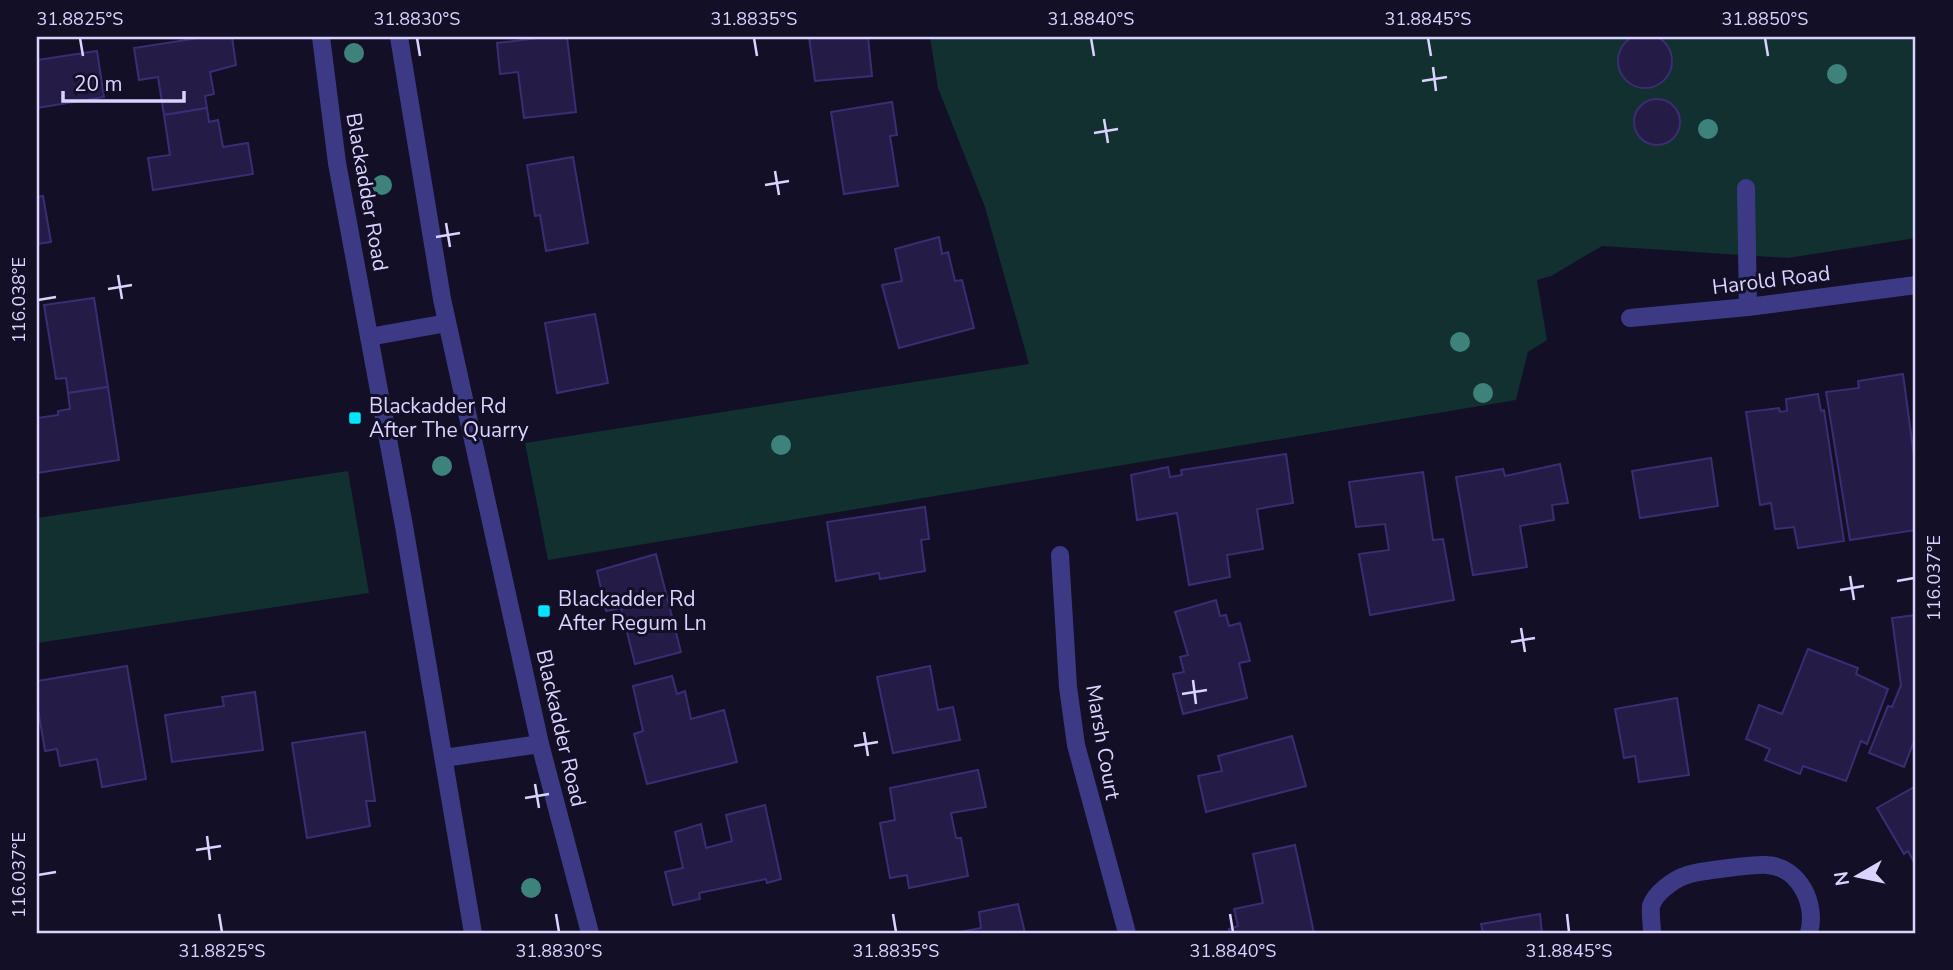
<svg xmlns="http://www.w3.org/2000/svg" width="1953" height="970" font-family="'Nunito Sans',sans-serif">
<rect width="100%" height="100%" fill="#130f26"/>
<g fill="#12302f">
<path d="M 930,37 L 1916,37 L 1916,238 L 1788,258 L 1602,246 L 1551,276 L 1537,280 L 1547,340 L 1528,352 L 1516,400 L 548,560 L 525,443 L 1029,364 L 985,207 L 938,88 Z"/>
<path d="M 348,471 L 369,593 L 37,643 L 37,518 Z"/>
</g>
<g fill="#241b47" stroke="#3b2d73" stroke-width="2">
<circle cx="1645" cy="61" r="27"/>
<path d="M 205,37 L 232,37 L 236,65 L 210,72 L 214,94 L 205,96 L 207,108 L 164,115 L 158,77 L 139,80 L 134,48 Z"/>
<path d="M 548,37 L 567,37 L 576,112 L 524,118 L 518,72 L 500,74 L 497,43 Z"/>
<path d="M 809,37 L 868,37 L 872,76 L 815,81 Z"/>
<path d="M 97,51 L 104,97 L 37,108 L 37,60 Z"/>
<circle cx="1657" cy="122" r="23"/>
<path d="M 892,102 L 897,135 L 890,136 L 898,186 L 844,194 L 831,112 Z"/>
<path d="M 207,108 L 209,122 L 218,120 L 223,147 L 248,143 L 253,174 L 153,190 L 148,158 L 170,155 L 164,115 Z"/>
<path d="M 573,157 L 588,243 L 546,251 L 540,215 L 535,216 L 527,165 Z"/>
<path d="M 43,196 L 51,242 L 37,244 L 37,197 Z"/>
<path d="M 939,237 L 942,254 L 948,252 L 955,281 L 962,280 L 974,328 L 899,348 L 882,285 L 902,281 L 895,249 Z"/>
<path d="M 94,298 L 108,387 L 68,393 L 66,378 L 56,379 L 44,305 Z"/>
<path d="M 595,314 L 608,383 L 557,393 L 545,323 Z"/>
<path d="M 1903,374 L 1916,471 L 1916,530 L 1850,540 L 1826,392 L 1859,388 L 1858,381 Z"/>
<path d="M 108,387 L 119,460 L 37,473 L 37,418 L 58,415 L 58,411 L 70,409 L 68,393 Z"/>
<path d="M 1818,394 L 1821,411 L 1824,410 L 1844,541 L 1798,548 L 1794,527 L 1775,529 L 1771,503 L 1760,505 L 1746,412 L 1779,408 L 1780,412 L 1787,411 L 1786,399 Z"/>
<path d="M 1286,454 L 1293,503 L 1257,509 L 1263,549 L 1227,555 L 1230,577 L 1189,585 L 1177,513 L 1137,520 L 1131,475 L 1168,467 L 1170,477 L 1182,475 L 1181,470 Z"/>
<path d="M 1711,458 L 1718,506 L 1640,518 L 1632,471 Z"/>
<path d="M 1560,464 L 1568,503 L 1552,505 L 1554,520 L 1520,526 L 1527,567 L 1473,575 L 1456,477 L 1503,469 L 1505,476 Z"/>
<path d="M 1423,472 L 1433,540 L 1443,539 L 1454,600 L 1370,615 L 1359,554 L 1389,550 L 1385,524 L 1356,527 L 1349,482 Z"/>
<path d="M 925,507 L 929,539 L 921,540 L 925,571 L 880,579 L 879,573 L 836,581 L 827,522 Z"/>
<path d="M 656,554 L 681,652 L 635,664 L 621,608 L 606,611 L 597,571 Z"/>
<path d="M 1216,600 L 1220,616 L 1226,615 L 1229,626 L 1240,623 L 1250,661 L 1239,663 L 1247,698 L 1183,714 L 1173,674 L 1184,672 L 1180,657 L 1188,655 L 1175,612 Z"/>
<path d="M 1916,615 L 1916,736 L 1904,767 L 1869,753 L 1888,706 L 1892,707 L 1901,685 L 1892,618 Z"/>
<path d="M 1808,649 L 1858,668 L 1856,674 L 1888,689 L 1867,744 L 1861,741 L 1846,781 L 1803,766 L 1800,774 L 1765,760 L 1770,749 L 1746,739 L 1759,705 L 1782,714 Z"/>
<path d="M 127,666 L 146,779 L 102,787 L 97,759 L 60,766 L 57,749 L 45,751 L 37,703 L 37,681 Z"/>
<path d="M 930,666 L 938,710 L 953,707 L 960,740 L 893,753 L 877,677 Z"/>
<path d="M 672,676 L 677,694 L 685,691 L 691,719 L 724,710 L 737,762 L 647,784 L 634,734 L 643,731 L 633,686 Z"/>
<path d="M 255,692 L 263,750 L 172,762 L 165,715 L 224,706 L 222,697 Z"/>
<path d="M 1677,698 L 1689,775 L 1639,782 L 1635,756 L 1624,758 L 1615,709 Z"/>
<path d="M 365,732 L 375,801 L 366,801 L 370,826 L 307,838 L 292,743 Z"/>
<path d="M 1292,736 L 1306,786 L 1206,812 L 1198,776 L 1222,771 L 1218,756 Z"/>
<path d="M 978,770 L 986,807 L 951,813 L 956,838 L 961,838 L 968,876 L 909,888 L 907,875 L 890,878 L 880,823 L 895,820 L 890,788 Z"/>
<path d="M 1916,786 L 1916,866 L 1908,851 L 1904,854 L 1877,808 Z"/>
<path d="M 765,805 L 781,879 L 767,883 L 766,879 L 699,893 L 700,899 L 673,905 L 665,872 L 683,868 L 675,832 L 701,824 L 706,848 L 732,841 L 726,815 Z"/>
<path d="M 1295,845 L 1314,933 L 1229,933 L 1229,929 L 1238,926 L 1234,909 L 1263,903 L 1253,854 Z"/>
<path d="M 1018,904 L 1025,933 L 955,933 L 981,928 L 979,912 Z"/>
<path d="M 1540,914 L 1542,933 L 1483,933 L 1481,924 Z"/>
</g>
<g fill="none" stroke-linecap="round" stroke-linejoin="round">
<g stroke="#3d3a85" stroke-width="18">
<path d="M 321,37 L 337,163 L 404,526 L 473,933"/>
<path d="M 399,37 L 442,299 L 540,744 L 590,933"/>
<path d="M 1746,188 L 1748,307"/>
<path d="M 1630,318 L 1748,307 L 1916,285"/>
<path d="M 369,337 L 447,323"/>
<path d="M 1060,555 L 1068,687 L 1076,745 L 1127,933"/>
<path d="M 444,758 L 540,744"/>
<path d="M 1652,933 C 1652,925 1650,914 1651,906 C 1655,893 1674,879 1687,875 C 1698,871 1756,864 1767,865 C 1800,867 1817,905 1809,933"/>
</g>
</g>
<g fill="#3d827b">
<circle cx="354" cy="53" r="10"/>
<circle cx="1837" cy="74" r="10"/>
<circle cx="1708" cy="129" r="10"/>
<circle cx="382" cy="185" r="10"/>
<circle cx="1460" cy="342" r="10"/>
<circle cx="1483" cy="393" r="10"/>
<circle cx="781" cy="445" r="10"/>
<circle cx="442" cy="466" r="10"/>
<circle cx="531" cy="888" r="10"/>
</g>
<path fill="none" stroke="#d9d4ff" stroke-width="2.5" d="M 80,38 L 83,56M 417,38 L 420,56M 754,38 L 757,56M 1091,38 L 1094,56M 1428,38 L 1431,56M 1765,38 L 1768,56M 1433,67 L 1436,91M 1422,81 L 1447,77M 1104,119 L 1108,143M 1094,133 L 1118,129M 775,171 L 779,195M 765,185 L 789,181M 446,223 L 450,247M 436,237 L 460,233M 118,275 L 122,299M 108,289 L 132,285M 38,300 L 56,297M 1850,576 L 1854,600M 1897,581 L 1914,578M 1840,590 L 1864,586M 1521,628 L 1525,652M 1511,642 L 1535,638M 1193,680 L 1196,704M 1182,694 L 1207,690M 864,732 L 868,756M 854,746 L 878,742M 535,784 L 539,808M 525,798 L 549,794M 207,836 L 210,860M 196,850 L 221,846M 38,875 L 56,872M 219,914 L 222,932M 556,914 L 559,932M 893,914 L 896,932M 1230,914 L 1233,932M 1567,914 L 1569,932"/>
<g fill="#00e5ff" stroke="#130f26" stroke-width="2.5">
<rect x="348" y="411" width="14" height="14" rx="3.5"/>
<rect x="537" y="604" width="14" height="14" rx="3.5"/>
</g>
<g text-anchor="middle" stroke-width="6" stroke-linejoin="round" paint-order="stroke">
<g font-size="21" fill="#d9d4ff" stroke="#130f26">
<text transform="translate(367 192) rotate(80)" y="7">Blackadder Road</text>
<text transform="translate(1771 280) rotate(-7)" y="7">Harold Road</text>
<text transform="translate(561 728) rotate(77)" y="7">Blackadder Road</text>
<text transform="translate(1103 742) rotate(80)" y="7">Marsh Court</text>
</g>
<g font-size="21" fill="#d9d4ff" stroke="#130f26" text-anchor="start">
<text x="369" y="413">Blackadder Rd<tspan x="369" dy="24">After The Quarry</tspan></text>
<text x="558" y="606">Blackadder Rd<tspan x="558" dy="24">After Regum Ln</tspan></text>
</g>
</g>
<rect width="1953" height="970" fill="none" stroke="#130f26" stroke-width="77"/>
<g transform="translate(1858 876) rotate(261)" stroke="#130f26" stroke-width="5" paint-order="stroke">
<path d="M0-5L12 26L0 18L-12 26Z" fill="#d9d4ff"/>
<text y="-10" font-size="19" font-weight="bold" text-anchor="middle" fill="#d9d4ff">N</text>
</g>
<path d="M63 91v10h121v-10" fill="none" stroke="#d9d4ff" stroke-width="3.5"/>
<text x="74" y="91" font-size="21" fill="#d9d4ff" stroke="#130f26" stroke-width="5" paint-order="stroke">20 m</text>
<rect x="38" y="38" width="1876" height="894" fill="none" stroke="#d9d4ff" stroke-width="2.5"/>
<g font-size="18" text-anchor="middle" fill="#d9d4ff">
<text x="80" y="25">31.8825°S</text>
<text x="417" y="25">31.8830°S</text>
<text x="754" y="25">31.8835°S</text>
<text x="1091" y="25">31.8840°S</text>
<text x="1428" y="25">31.8845°S</text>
<text x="1765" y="25">31.8850°S</text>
<text transform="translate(19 300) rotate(-90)" y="6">116.038°E</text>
<text transform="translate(1934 578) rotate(-90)" y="6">116.037°E</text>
<text transform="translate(19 875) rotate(-90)" y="6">116.037°E</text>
<text x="222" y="957">31.8825°S</text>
<text x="559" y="957">31.8830°S</text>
<text x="896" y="957">31.8835°S</text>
<text x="1233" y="957">31.8840°S</text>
<text x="1569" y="957">31.8845°S</text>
</g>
</svg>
